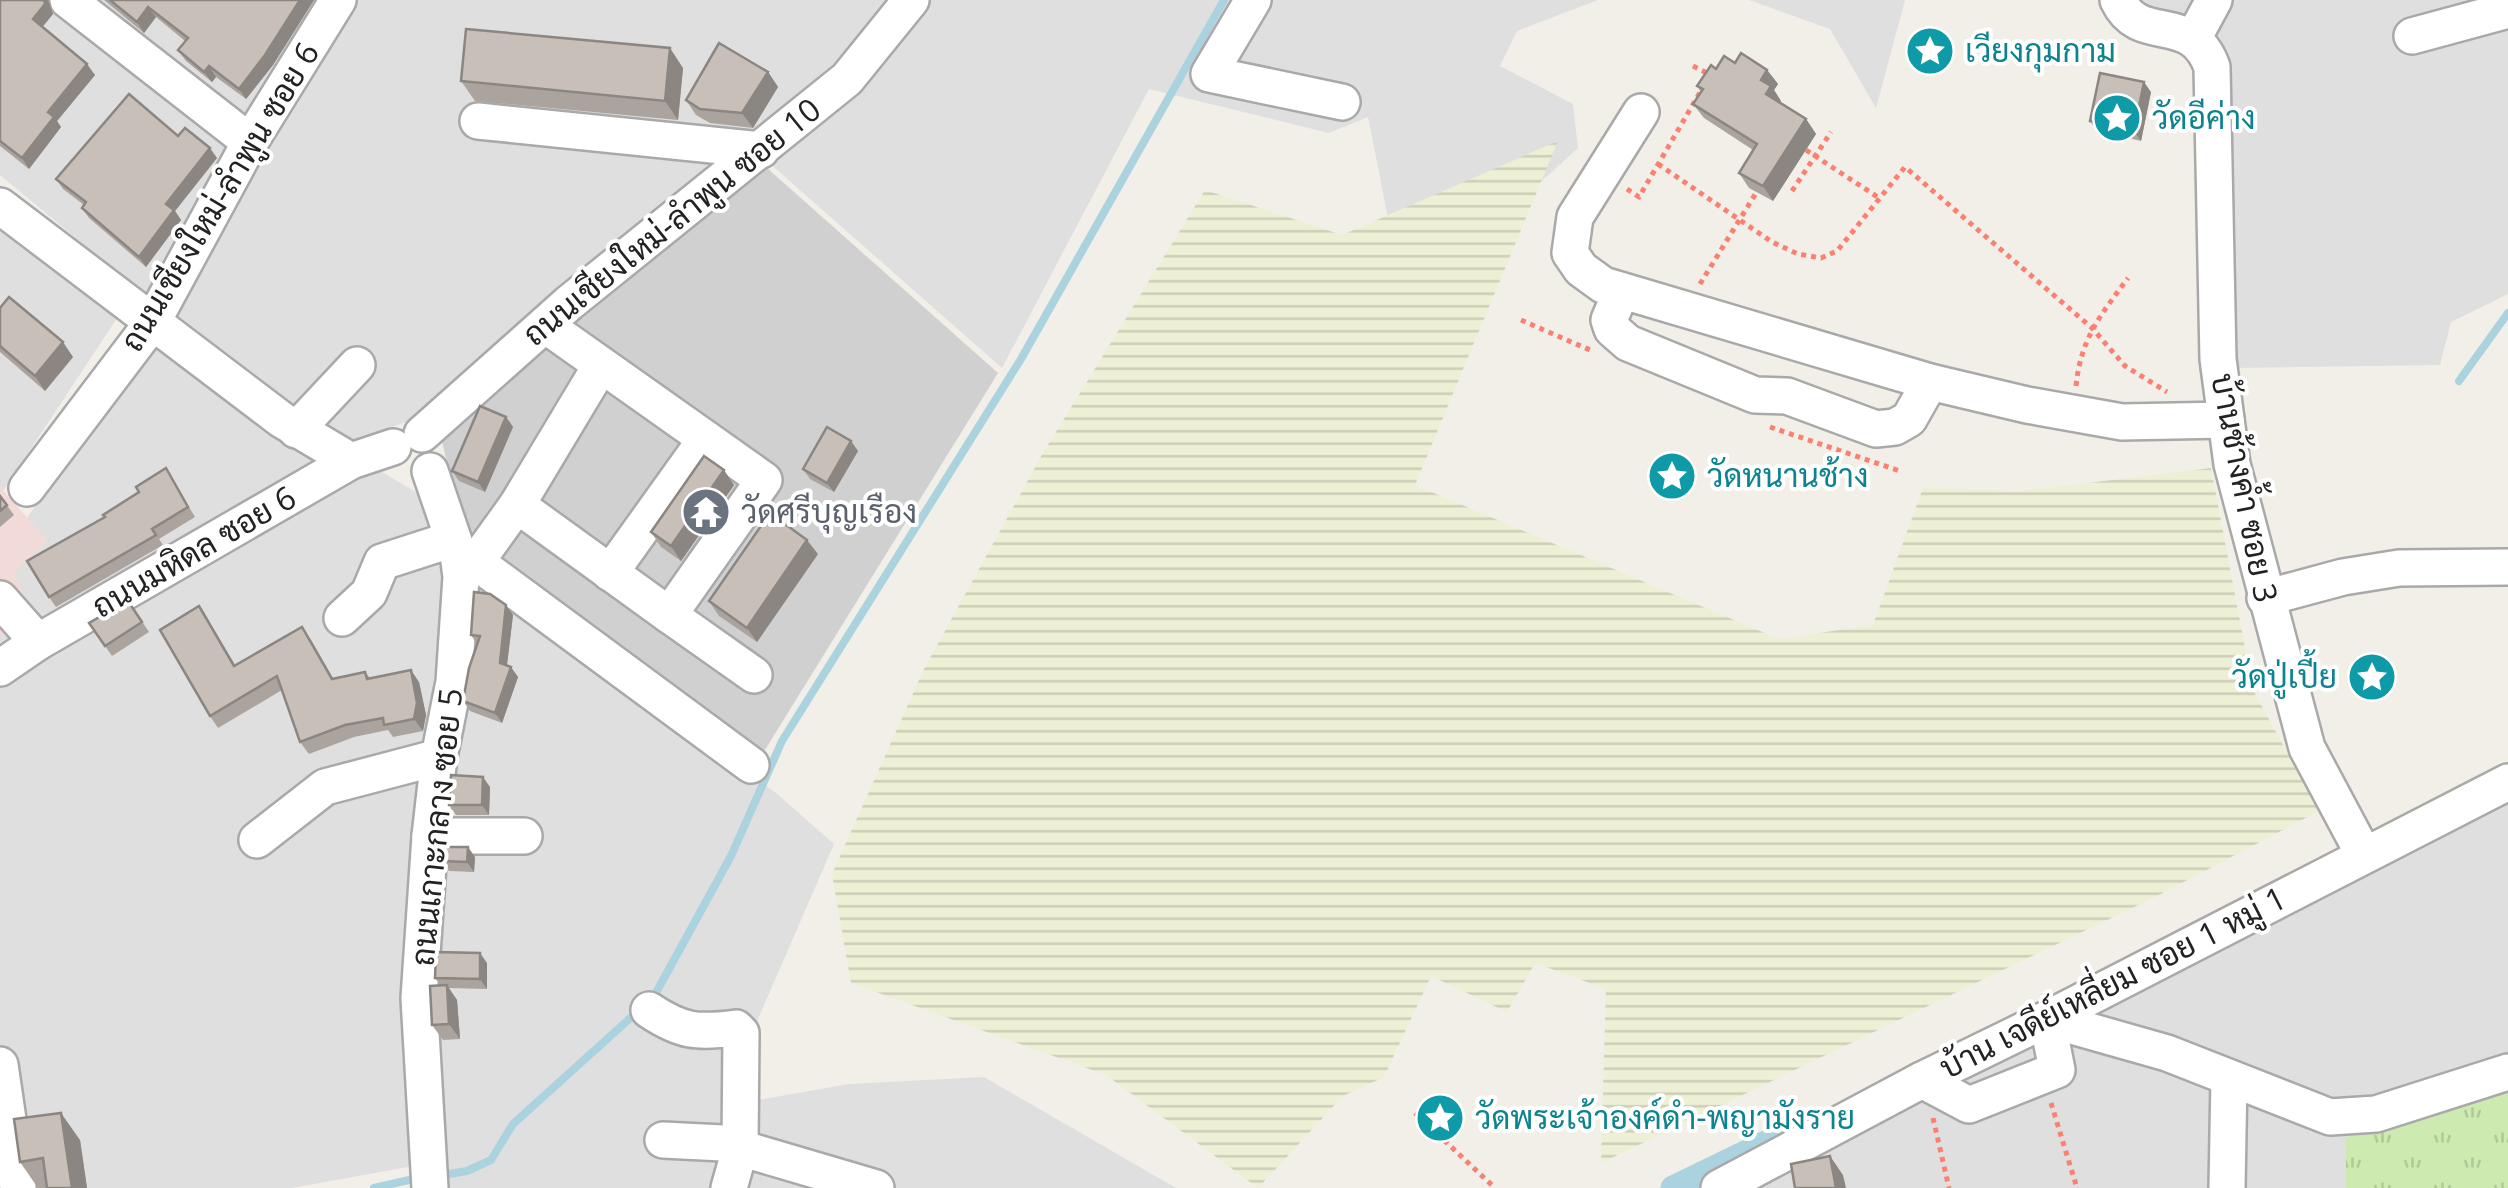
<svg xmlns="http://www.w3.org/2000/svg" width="2508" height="1188" font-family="'Open Sans',Sarabun,sans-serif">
<defs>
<pattern id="farmland-rules" width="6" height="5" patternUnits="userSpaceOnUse" patternTransform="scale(2.5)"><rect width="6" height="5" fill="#eef0d5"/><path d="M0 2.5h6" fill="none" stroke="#ccceb7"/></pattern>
<pattern id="grass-tufts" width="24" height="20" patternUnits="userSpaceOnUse" patternTransform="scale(2.5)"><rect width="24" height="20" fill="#cdebb0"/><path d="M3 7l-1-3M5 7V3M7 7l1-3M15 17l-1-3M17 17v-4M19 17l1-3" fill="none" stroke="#b0c997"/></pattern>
</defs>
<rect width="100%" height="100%" fill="#f2efe9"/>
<g fill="#e0dfdf">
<path d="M 0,0 L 899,0 L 818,86 L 417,418 L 347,443 L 125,279 L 0,175 Z"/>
<path d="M 927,0 L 1598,0 L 1517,31 L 1500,66 L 1573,104 L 1578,148 L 1525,196 L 1409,324 L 1368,117 L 1329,133 L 1149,89 L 1002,368 L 768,162 Z"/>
<path d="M 1749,0 L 1905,0 L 1876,108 L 1830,29 Z"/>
<path d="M 2131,0 L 2508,0 L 2508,294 L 2451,322 L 2440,365 L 2230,368 L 2212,42 Z"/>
<path d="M 0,185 L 131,297 L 3,491 L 0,487 Z"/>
<path d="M 154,336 L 419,494 L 442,553 L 776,793 L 834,844 L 758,1019 L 752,1101 L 849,1084 L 984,1077 L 1176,1188 L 441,1188 L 441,1161 L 292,1188 L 0,1188 L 0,636 L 13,573 L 47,540 L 27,518 Z"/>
<path d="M 2508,790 L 2508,1188 L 1751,1188 Z"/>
</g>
<path fill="#f2dad9" d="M 0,487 L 47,540 L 14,573 L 32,611 L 0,637 Z"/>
<path fill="#d0d0d0" d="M 767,168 L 998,373 L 760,758 L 465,542 L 440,432 Z"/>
<path fill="url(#farmland-rules)" d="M 1558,141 L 1415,485 L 1779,639 L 1873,625 L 1923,488 L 2022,491 L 2211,468 L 2253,690 L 2319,811 L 2155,897 L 1601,1163 L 1606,989 L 1535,963 L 1507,1012 L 1431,976 L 1384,1077 L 1343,1096 L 1258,1188 L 1106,1075 L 851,983 L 832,874 L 924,669 L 1043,453 L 1205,190 L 1342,235 Z"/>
<path fill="url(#grass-tufts)" d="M 2508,1082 L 2508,1188 L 2346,1188 L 2346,1138 Z"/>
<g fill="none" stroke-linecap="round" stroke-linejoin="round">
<g stroke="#aad3df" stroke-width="8">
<path d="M 2459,381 L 2508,313"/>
<path d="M 652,1000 L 731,856 L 782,741 L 1021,359 L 1224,0"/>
<path d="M 437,1176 L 467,1171 L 491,1160 L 513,1124 L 637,1012"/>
<path d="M 374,1188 L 418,1178"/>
</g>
<path stroke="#aad3df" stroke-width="25" d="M 1673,1188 L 1799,1127"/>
<g stroke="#a9a9a9" stroke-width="40">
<g id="minor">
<path d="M 68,0 L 250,142"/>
<path d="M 1253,0 L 1209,74 L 1342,102"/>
<path d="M 2118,0 C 2140,47 2191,9 2212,67 L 2218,359 L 2232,464 L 2307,748 L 2364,855"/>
<path d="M 2412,36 L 2508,10"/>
<path d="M 2194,37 L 2214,0"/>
<path d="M 1641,112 L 1575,217 L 1570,253 L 1581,269 L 1603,285 L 1930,382 L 2027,405 L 2122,422 L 2226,420"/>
<path d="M 478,121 L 761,150"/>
<path d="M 0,206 L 282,420 L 351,461"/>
<path d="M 1621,292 L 1609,320 L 1612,329 L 1628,343 L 1755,395 L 1787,396 L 1876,429 L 1895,427 L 1909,419 L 1930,382"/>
<path d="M 296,430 L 357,365"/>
<path d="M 422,434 L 569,303 L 847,79 L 911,0"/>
<path d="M 430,471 L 458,553 L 461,577 L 454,682 L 439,757 L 430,836 L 419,998 L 430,1188"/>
<path d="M 27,488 L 152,323 L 250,142 L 338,0"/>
<path d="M 517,505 L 669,615 L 764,480 L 545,325"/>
<path d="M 458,553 L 476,562 L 751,765"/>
<path d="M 476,562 L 517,505 L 601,365"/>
<path d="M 610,573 L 706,439"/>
<path d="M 2265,598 L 2343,577 L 2399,568 L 2508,567"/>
<path d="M 0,599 L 38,642"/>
<path d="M 669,615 L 754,675"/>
<path d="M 342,618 L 369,593 L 382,562 L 453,539"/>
<path d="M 0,668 L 38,642 L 351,461 L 393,447"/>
<path d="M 430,836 L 524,836"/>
<path d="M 257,840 L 325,787 L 439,757"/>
<path d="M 649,1010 C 682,1032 697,1033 736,1028 L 741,1033 L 740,1149 L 729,1188"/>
<path d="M 0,1065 L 18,1188"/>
<path d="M 1922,1080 L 1969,1105 L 2057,1070 L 2047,1019 L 2167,1053 L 2330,1117 L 2376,1114 L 2508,1072"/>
<path d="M 663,1140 L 723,1143 L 876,1188"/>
<path d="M 1719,1188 L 1922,1080 L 2047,1019 L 2508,782"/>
<path d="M 2227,1188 L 2229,1078"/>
</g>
</g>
<g stroke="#fa8072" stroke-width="5" stroke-dasharray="5 5" stroke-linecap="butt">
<path d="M 1693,66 L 1711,75"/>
<path d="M 1806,150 L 1879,198"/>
<path d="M 1658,164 L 1772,242 L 1798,254 L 1821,258 L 1837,251 L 1905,167 L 2092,328 L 2125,366 L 2167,392"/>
<path d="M 1627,189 L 1639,197 L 1702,89"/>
<path d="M 1792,191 L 1831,132"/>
<path d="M 1700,284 L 1756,193"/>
<path d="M 1521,320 L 1590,350"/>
<path d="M 2076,386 C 2081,338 2100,316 2128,278"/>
<path d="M 1770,427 L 1900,471"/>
<path d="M 2051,1103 L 2077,1188"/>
<path d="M 1415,1113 L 1495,1188"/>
<path d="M 1933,1118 L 1949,1188"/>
</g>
<use href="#minor" stroke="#fff" stroke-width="35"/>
</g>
<g fill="#aba49e">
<path d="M 0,0 L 48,0 L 53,14 L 42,27 L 95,75 L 57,121 L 61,127 L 29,169 L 0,146 Z"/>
<path d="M 104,0 L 314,0 L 273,65 L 246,99 L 216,77 L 212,82 L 186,61 L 178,50 L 185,41 L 156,17 L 144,33 Z"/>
<path d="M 1735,63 L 1767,70 L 1778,84 L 1774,90 L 1781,101 L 1780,102 L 1806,119 L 1816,134 L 1773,201 L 1749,188 L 1739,173 L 1753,150 L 1704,118 L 1693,104 L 1701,92 L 1697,86 L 1716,69 Z"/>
<path d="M 683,68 L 678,120 L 475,101 L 461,81 Z"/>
<path d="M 768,72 L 778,87 L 753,128 L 710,123 L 696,115 L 686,100 Z"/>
<path d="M 2151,92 L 2141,141 L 2097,131 L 2090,121 Z"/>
<path d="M 178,136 L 217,158 L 175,211 L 181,220 L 146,267 L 89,218 L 82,208 L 84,205 L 63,189 L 56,179 Z"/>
<path d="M 0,308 L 73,357 L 45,391 L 0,352 Z"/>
<path d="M 506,417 L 513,427 L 485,492 L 459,481 L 452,471 Z"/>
<path d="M 858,451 L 834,492 L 810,479 L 803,469 Z"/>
<path d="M 166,468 L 195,517 L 159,539 L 163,545 L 56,607 L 49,597 L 105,517 L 139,492 Z"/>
<path d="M 734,485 L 681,561 L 661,547 L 651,532 Z"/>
<path d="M 0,496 L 14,515 L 0,527 Z"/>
<path d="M 818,554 L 757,642 L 719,616 L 709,601 Z"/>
<path d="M 128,601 L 149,632 L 112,656 L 89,623 Z"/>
<path d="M 513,615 L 507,665 L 518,677 L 502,723 L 470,711 L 463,701 L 477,644 L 471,635 Z"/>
<path d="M 207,618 L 235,665 L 310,638 L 333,678 L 365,672 L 370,678 L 419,682 L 426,715 L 423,731 L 393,737 L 388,730 L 354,737 L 309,754 L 300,742 L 282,690 L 218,728 L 210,716 Z"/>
<path d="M 490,787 L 489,815 L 456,815 L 449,805 Z"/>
<path d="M 475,857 L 474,872 L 449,871 L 442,861 Z"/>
<path d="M 487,963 L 487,989 L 448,988 L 457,1000 L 460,1039 L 443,1040 L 432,1025 L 441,986 L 435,978 Z"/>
<path d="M 80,1140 L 87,1188 L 38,1188 L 20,1162 Z"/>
</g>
<g fill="#8b8681">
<path d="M 44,0 L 48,0 L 53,14 L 40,30 L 33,19 Z"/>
<path d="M 300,0 L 314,0 L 273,65 L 246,99 L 239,89 Z"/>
<path d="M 148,7 L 156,17 L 144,33 L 137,22 Z"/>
<path d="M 670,48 L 683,68 L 678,120 L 665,101 Z"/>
<path d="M 87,64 L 95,75 L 57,121 L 61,127 L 29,169 L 22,158 L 48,112 Z"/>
<path d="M 209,66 L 216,77 L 212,82 L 204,72 Z"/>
<path d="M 1767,70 L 1778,84 L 1774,90 L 1781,101 L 1777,108 L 1766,94 L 1761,80 Z"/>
<path d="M 768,72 L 778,87 L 753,128 L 742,113 Z"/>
<path d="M 2144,82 L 2151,92 L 2141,141 L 2134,131 Z"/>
<path d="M 1806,119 L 1816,134 L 1773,201 L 1763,186 Z"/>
<path d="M 210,148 L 217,158 L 175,211 L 181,220 L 146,267 L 139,257 L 166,204 Z"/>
<path d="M 63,342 L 73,357 L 45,391 L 35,376 Z"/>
<path d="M 506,417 L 513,427 L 485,492 L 478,482 Z"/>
<path d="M 851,441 L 858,451 L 834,492 L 827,483 Z"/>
<path d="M 724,470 L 734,485 L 681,561 L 671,546 Z"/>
<path d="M 807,540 L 818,554 L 757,642 L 747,628 Z"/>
<path d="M 506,605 L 513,615 L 506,673 L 500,663 Z"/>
<path d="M 511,667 L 518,677 L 502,723 L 495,713 Z"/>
<path d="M 411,670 L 419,682 L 426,715 L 423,731 L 414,719 Z"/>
<path d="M 483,777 L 490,787 L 489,815 L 482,805 Z"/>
<path d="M 468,847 L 475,857 L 474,872 L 467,862 Z"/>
<path d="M 480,953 L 487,963 L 487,989 L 480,979 Z"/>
<path d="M 447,985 L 457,1000 L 460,1039 L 449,1024 Z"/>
<path d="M 61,1113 L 80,1140 L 87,1188 L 72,1188 Z"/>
<path d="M 1830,1156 L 1843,1175 L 1846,1188 L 1836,1188 Z"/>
</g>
<g fill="#c7bfb8" stroke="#8b8681" stroke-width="2.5">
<path d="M 0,0 L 44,0 L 45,4 L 33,19 L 87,64 L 48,112 L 54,117 L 22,158 L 0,141 Z"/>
<path d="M 110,0 L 300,0 L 265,55 L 239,89 L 209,66 L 204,72 L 178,50 L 188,38 L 148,7 L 137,22 Z"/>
<path d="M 466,29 L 670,48 L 665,101 L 461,81 Z"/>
<path d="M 719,43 L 768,72 L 742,113 L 700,109 L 686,100 Z"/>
<path d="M 1741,53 L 1767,70 L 1761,80 L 1771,86 L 1766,94 L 1806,119 L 1763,186 L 1739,173 L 1757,144 L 1693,104 L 1703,89 L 1697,86 L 1711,65 L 1716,69 L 1724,56 L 1735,63 Z"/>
<path d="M 2100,73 L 2144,82 L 2134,131 L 2090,121 Z"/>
<path d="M 129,94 L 178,136 L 185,128 L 210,148 L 166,204 L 174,210 L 139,257 L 82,208 L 86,202 L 56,179 Z"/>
<path d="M 9,297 L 63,342 L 35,376 L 0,346 L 0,308 Z"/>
<path d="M 480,406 L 506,417 L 478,482 L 452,471 Z"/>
<path d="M 827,427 L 851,441 L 827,483 L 803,469 Z"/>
<path d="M 704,456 L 724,470 L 671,546 L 651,532 Z"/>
<path d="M 166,468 L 188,507 L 152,529 L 156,535 L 49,597 L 27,561 L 105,517 L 103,515 L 139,492 L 136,487 Z"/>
<path d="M 0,496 L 7,505 L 0,511 Z"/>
<path d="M 770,513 L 807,540 L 747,628 L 709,601 Z"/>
<path d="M 474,592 L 490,594 L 506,605 L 500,663 L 511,667 L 495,713 L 463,701 L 469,668 L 480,636 L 471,635 Z"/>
<path d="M 128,601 L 142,622 L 105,646 L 89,623 Z"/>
<path d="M 199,606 L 234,666 L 302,627 L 332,679 L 365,672 L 367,679 L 411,670 L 417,703 L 414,719 L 384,725 L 383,718 L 345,725 L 300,742 L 277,676 L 210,716 L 160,630 Z"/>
<path d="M 451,775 L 483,777 L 482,805 L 449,805 Z"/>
<path d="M 443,847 L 468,847 L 467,862 L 442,861 Z"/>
<path d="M 436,952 L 480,953 L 480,979 L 435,978 Z"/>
<path d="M 447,985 L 449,1024 L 432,1025 L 430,986 Z"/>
<path d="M 61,1113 L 72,1188 L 47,1188 L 43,1158 L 20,1162 L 14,1119 Z"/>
<path d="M 1830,1156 L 1836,1188 L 1795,1188 L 1791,1164 Z"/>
</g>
<defs>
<g id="sight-disc" transform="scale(2.5)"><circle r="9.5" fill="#0f9aa8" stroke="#fff"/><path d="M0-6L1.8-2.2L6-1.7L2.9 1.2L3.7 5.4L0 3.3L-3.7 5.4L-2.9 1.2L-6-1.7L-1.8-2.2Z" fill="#fff"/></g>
<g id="temple-disc" transform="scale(2.5)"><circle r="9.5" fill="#6b7280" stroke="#fff"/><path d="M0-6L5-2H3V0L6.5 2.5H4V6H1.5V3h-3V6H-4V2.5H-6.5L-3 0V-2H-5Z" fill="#fff"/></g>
</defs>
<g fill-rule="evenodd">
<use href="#sight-disc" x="1930" y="51"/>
<use href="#sight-disc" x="2117" y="118"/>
<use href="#sight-disc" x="1672" y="476"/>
<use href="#temple-disc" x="706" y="512"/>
<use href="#sight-disc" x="2372" y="677"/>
<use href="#sight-disc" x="1440" y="1118"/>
</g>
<g text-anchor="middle" stroke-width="8" stroke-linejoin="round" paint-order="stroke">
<g font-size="32" fill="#0d838f" stroke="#fff" text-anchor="start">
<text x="1965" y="62">เวียงกุมกาม</text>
<text x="2152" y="129">วัดอีค่าง</text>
<text x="1707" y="487">วัดหนานช้าง</text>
<text x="2337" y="688" text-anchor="end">วัดปู่เปี้ย</text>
<text x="1475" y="1129">วัดพระเจ้าองค์ดำ-พญามังราย</text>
</g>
<g font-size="32" fill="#222" stroke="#fff">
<text transform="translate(220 197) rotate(-59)" y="11">ถนนเชียงใหม่-ลำพูน ซอย 6</text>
<text transform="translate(672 222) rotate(-39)" y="11">ถนนเชียงใหม่-ลำพูน ซอย 10</text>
<text transform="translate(2244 488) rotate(79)" y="11">บ้านช้างค้ำ ซอย 3</text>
<text transform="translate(194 552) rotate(-30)" y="11">ถนนมหิดล ซอย 6</text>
<text transform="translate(437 827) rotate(-84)" y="11">ถนนเกาะกลาง ซอย 5</text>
<text transform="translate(2113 983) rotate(-27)" y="11">บ้าน เจดีย์เหลี่ยม ซอย 1 หมู่ 1</text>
</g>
<g font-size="32" fill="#5b616d" stroke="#fff" text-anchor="start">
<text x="741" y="523">วัดศรีบุญเรือง</text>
</g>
</g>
</svg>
